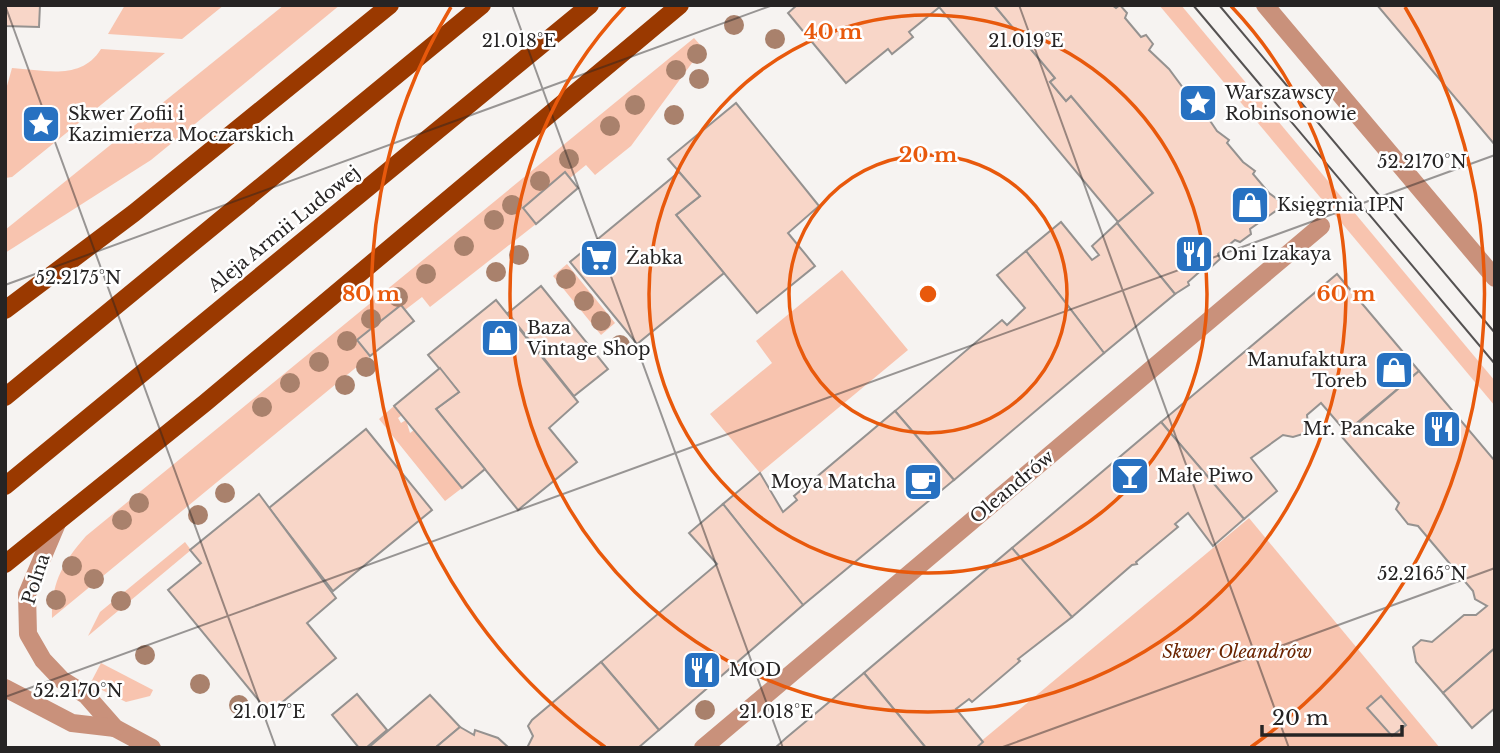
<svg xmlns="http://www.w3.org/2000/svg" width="1500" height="753" font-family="'Libre Baskerville',serif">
<rect width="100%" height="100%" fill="#f6f3f1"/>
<g fill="#f8c4af">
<path d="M 125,5 L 224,5 L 182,39 L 108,34 Z"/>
<path d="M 284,5 L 340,5 L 151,160 L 5,253 L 5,230 Z"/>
<path d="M 1159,5 L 1181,5 L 1495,381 L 1495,406 Z"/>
<path d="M 694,38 L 703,48 L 631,146 L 595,175 L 586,165 L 570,178 L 565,173 L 523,208 L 536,224 L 430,307 L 422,297 L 405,310 L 401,305 L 358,339 L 370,356 L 52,618 C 51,583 63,562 86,536 Z"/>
<path d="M 101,49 L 165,53 L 12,177 L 5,178 L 5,93 L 12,68 C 45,70 81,81 101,49 Z"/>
<path d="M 567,264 L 615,323 L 601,335 L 553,276 Z"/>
<path d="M 842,270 L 908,350 L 760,473 L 710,414 L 772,363 L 756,341 Z"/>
<path d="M 394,406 L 402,415 L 398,418 L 401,423 L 406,420 L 410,433 L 414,430 L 462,488 L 445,501 L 379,419 Z"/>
<path d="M 1249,518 L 1440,748 L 973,748 Z"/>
<path d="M 185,542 L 191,550 L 88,636 L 100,612 Z"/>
<path d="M 101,663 L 153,690 L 150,696 L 126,702 L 90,684 Z"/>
</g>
<g fill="#f8d6c8" stroke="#959290" stroke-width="2">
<path d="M 5,5 L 40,5 L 39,27 L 5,26 Z"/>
<path d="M 942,5 L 909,32 L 913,37 L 892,54 L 888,49 L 846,83 L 788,13 L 797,5 Z"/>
<path d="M 942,5 L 994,5 L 1055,78 L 1050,82 L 1066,101 L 1071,96 L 1153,193 L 1118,222 L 939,7 Z"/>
<path d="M 994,5 L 1112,5 L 1116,8 L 1120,5 L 1127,13 L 1125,18 L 1141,37 L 1146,35 L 1153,44 L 1149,50 L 1169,69 L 1192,100 L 1198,103 L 1217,131 L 1229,140 L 1227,143 L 1243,162 L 1255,171 L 1253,174 L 1269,193 L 1281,202 L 1280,208 L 1250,229 L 1251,234 L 1240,242 L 1235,240 L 1218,254 L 1220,259 L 1209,269 L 1205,267 L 1188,282 L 1189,285 L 1175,294 L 1117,223 L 1153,193 L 1071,96 L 1066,101 L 1050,82 L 1055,78 Z"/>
<path d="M 1377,5 L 1495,5 L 1495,145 Z"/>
<path d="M 736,103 L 819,206 L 788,233 L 815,266 L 757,313 L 676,215 L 700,196 L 668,159 Z"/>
<path d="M 565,172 L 578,188 L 536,224 L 523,208 Z"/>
<path d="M 679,172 L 700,196 L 676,215 L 724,273 L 637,344 L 570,262 Z"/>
<path d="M 1061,222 L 1092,260 L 1099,255 L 1092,246 L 1117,223 L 1175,294 L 1104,353 L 1026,251 Z"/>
<path d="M 1026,251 L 1104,353 L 954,480 L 895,411 L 1002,320 L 1007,325 L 1025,308 L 997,275 Z"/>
<path d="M 1337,274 L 1419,371 L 1346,432 L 1321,403 L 1307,415 L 1308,425 L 1303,434 L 1293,437 L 1283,435 L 1251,458 L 1277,491 L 1244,519 L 1161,422 Z"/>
<path d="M 541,286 L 608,369 L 574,396 L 508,313 Z"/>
<path d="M 496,300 L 578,402 L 549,428 L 577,462 L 518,510 L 436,409 L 459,392 L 428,355 Z"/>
<path d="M 401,305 L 414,321 L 370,356 L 357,340 Z"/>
<path d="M 440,368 L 459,392 L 436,409 L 485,469 L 462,488 L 394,406 Z"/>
<path d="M 1419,371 L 1495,461 L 1495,648 L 1443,693 L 1416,662 L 1413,647 L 1421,640 L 1432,642 L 1464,615 L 1476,615 L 1487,606 L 1475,599 L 1473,591 L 1418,526 L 1408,524 L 1396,509 L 1399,503 L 1342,437 Z"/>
<path d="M 895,411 L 954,480 L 803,605 L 723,504 L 760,473 L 783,512 L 797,500 L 794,496 Z"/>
<path d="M 1161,422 L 1244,519 L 1213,546 L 1188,513 L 1175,524 L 1178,527 L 1136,562 L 1137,564 L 1132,565 L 1072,617 L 1012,548 Z"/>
<path d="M 366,429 L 432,510 L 333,591 L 269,508 Z"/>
<path d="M 259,494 L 336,598 L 307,623 L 336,658 L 269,713 L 168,590 L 201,563 L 190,550 Z"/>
<path d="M 723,504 L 803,605 L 659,730 L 601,662 L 717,564 L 689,533 Z"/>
<path d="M 1012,548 L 1072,617 L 1018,659 L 1020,661 L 972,702 L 969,699 L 956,709 L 983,742 L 976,748 L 926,748 L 864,673 Z"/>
<path d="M 1495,648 L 1495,708 L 1472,728 L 1443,693 Z"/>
<path d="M 601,662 L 659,730 L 638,748 L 527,748 L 533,736 L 528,726 L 532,720 Z"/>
<path d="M 864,673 L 926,748 L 775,748 L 786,738 Z"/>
<path d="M 357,694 L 387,730 L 366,748 L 359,748 L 332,715 Z"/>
<path d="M 430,695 L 460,727 L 435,748 L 368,748 Z"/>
<path d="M 1381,696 L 1406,725 L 1392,736 L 1367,708 Z"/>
<path d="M 460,727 L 474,735 L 475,730 L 498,738 L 509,748 L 435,748 Z"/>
</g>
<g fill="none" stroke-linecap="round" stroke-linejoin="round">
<g stroke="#c9917b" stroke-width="18">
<path d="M 1265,5 L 1495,278"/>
<path d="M 58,521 L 27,594 L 28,634 L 43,660 L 62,680 L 86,695 L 115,728 L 152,748"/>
<path d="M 5,688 L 72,723 L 115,728"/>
<path d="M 703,748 L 1321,226"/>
</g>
<g stroke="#9a3900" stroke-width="18">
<path d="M 5,310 L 134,213 L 390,5"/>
<path d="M 5,397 L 482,5"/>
<path d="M 5,486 L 590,5"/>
<path d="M 5,564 L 205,403 L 680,5"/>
</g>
<g stroke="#555252" stroke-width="2">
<path d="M 1193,5 L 1495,364"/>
<path d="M 1219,5 L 1495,333"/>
</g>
</g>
<g fill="#a9816c">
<circle cx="734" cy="25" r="10"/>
<circle cx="775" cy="39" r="10"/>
<circle cx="697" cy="54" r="10"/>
<circle cx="676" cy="70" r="10"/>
<circle cx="699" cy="79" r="10"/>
<circle cx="635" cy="105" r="10"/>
<circle cx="674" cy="115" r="10"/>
<circle cx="610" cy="126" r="10"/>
<circle cx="569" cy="159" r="10"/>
<circle cx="540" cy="181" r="10"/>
<circle cx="512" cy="205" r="10"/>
<circle cx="494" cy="220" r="10"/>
<circle cx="464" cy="246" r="10"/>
<circle cx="519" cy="255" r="10"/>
<circle cx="496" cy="272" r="10"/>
<circle cx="426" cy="274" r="10"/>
<circle cx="566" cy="279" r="10"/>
<circle cx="398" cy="297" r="10"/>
<circle cx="584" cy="301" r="10"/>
<circle cx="371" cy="319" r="10"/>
<circle cx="601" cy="321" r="10"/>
<circle cx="347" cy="341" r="10"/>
<circle cx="620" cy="345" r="10"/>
<circle cx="319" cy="362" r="10"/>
<circle cx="366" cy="367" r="10"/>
<circle cx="290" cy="383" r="10"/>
<circle cx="345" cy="385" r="10"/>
<circle cx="262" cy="407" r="10"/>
<circle cx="225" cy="493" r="10"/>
<circle cx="139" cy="503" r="10"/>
<circle cx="198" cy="515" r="10"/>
<circle cx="122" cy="520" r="10"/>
<circle cx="72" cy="566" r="10"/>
<circle cx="94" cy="579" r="10"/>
<circle cx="56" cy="600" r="10"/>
<circle cx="121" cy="601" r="10"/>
<circle cx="145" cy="655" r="10"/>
<circle cx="200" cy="684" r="10"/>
<circle cx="239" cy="705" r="10"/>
<circle cx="705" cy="710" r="10"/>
</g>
<path fill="none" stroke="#262424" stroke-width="2" stroke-opacity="0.45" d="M 5,5 L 276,748M 512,5 L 783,748M 1019,5 L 1289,748M 5,285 L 773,5M 5,697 L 1495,155M 1000,748 L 1495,568"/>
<g fill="none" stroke="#e8590c" stroke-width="3.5">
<circle cx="928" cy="294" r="139"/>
<circle cx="928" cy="294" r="279"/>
<path d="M1231 6A418 418 0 1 1 625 6"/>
<path d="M605 747A557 557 0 0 1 451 7M1405 7A557 557 0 0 1 1251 747"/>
</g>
<defs>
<g id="sight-square" transform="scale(2.0125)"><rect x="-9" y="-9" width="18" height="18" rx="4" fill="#2771c1" stroke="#fff"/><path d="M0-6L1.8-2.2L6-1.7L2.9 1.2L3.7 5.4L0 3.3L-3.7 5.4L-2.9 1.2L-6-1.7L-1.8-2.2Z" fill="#fff"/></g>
<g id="shop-square" transform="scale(2.0125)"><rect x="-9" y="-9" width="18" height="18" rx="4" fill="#2771c1" stroke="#fff"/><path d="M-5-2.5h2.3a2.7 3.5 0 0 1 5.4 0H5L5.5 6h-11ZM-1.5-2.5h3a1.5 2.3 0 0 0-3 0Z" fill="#fff"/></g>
<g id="restaurant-square" transform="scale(2.0125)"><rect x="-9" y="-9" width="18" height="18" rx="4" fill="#2771c1" stroke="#fff"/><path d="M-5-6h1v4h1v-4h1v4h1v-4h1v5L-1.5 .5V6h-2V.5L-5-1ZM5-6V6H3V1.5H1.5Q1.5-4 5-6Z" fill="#fff"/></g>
<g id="supermarket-square" transform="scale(2.0125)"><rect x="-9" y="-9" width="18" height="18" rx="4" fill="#2771c1" stroke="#fff"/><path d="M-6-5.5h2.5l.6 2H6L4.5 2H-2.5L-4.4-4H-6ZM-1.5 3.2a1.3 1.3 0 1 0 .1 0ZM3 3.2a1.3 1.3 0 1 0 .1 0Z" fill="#fff"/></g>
<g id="bar-square" transform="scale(2.0125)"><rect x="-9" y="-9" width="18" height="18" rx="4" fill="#2771c1" stroke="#fff"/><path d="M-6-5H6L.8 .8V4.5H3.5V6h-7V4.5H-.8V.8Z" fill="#fff"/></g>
<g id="cafe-square" transform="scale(2.0125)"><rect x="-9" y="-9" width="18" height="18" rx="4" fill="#2771c1" stroke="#fff"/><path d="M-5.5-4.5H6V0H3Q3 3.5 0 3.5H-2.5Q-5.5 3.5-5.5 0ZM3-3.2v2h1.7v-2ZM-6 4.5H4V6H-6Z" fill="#fff"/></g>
</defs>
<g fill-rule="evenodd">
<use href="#sight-square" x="1198" y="103"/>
<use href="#sight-square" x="41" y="124"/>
<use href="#shop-square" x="1250" y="205"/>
<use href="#restaurant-square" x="1194" y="254"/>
<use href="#supermarket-square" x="599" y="258"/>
<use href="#shop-square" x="500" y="338"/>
<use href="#shop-square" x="1394" y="370"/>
<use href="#restaurant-square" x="1442" y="429"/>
<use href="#bar-square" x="1130" y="476"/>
<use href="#cafe-square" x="923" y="482"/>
<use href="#restaurant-square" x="702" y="670"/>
</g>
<g text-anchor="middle" stroke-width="5" stroke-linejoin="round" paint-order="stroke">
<g font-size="18" fill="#262424" stroke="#fff" text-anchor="start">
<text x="1225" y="99">Warszawscy<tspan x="1225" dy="21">Robinsonowie</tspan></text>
<text x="68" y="120">Skwer Zofii i<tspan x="68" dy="21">Kazimierza Moczarskich</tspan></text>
<text x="1277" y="211">Księgrnia IPN</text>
<text x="1221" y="260">Oni Izakaya</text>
<text x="626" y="264">Żabka</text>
<text x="527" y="334">Baza<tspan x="527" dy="21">Vintage Shop</tspan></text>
<text x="1367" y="366" text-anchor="end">Manufaktura<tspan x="1367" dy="21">Toreb</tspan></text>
<text x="1415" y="435" text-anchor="end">Mr. Pancake</text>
<text x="1157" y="482">Małe Piwo</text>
<text x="896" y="488" text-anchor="end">Moya Matcha</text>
<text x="729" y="676">MOD</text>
</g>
<g font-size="18" fill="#262424" stroke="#fff">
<text transform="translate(284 229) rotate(-39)" y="6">Aleja Armii Ludowej</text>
<text transform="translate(1012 487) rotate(-40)" y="6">Oleandrów</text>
<text transform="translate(36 579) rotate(-72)" y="6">Polna</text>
</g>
<g font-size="18" font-style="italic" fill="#6a2400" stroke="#fff">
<text x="1237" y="658">Skwer Oleandrów</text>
</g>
</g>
<g font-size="18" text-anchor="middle" fill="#262424" stroke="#fff" stroke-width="5" stroke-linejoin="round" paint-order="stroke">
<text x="519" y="47">21.018°E</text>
<text x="1026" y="47">21.019°E</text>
<text x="1422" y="168">52.2170°N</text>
<text x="78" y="284">52.2175°N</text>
<text x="1422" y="580">52.2165°N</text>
<text x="78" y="697">52.2170°N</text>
<text x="269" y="718">21.017°E</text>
<text x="776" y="718">21.018°E</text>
</g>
<circle cx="928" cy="294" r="10" fill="#e8590c" stroke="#fff" stroke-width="3.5"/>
<g font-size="21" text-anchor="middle" font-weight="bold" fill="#e8590c" stroke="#fff" stroke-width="5" stroke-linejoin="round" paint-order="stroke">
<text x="833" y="39">40 m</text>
<text x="928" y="162">20 m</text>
<text x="1346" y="301">60 m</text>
<text x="371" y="301">80 m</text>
</g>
<rect width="1500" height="753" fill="none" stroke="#262424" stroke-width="14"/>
<path d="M1262 725v10h140v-10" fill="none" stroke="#262424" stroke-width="3.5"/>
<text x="1272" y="725" font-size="21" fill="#262424" stroke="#ffffff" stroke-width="5" paint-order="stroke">20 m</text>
</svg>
